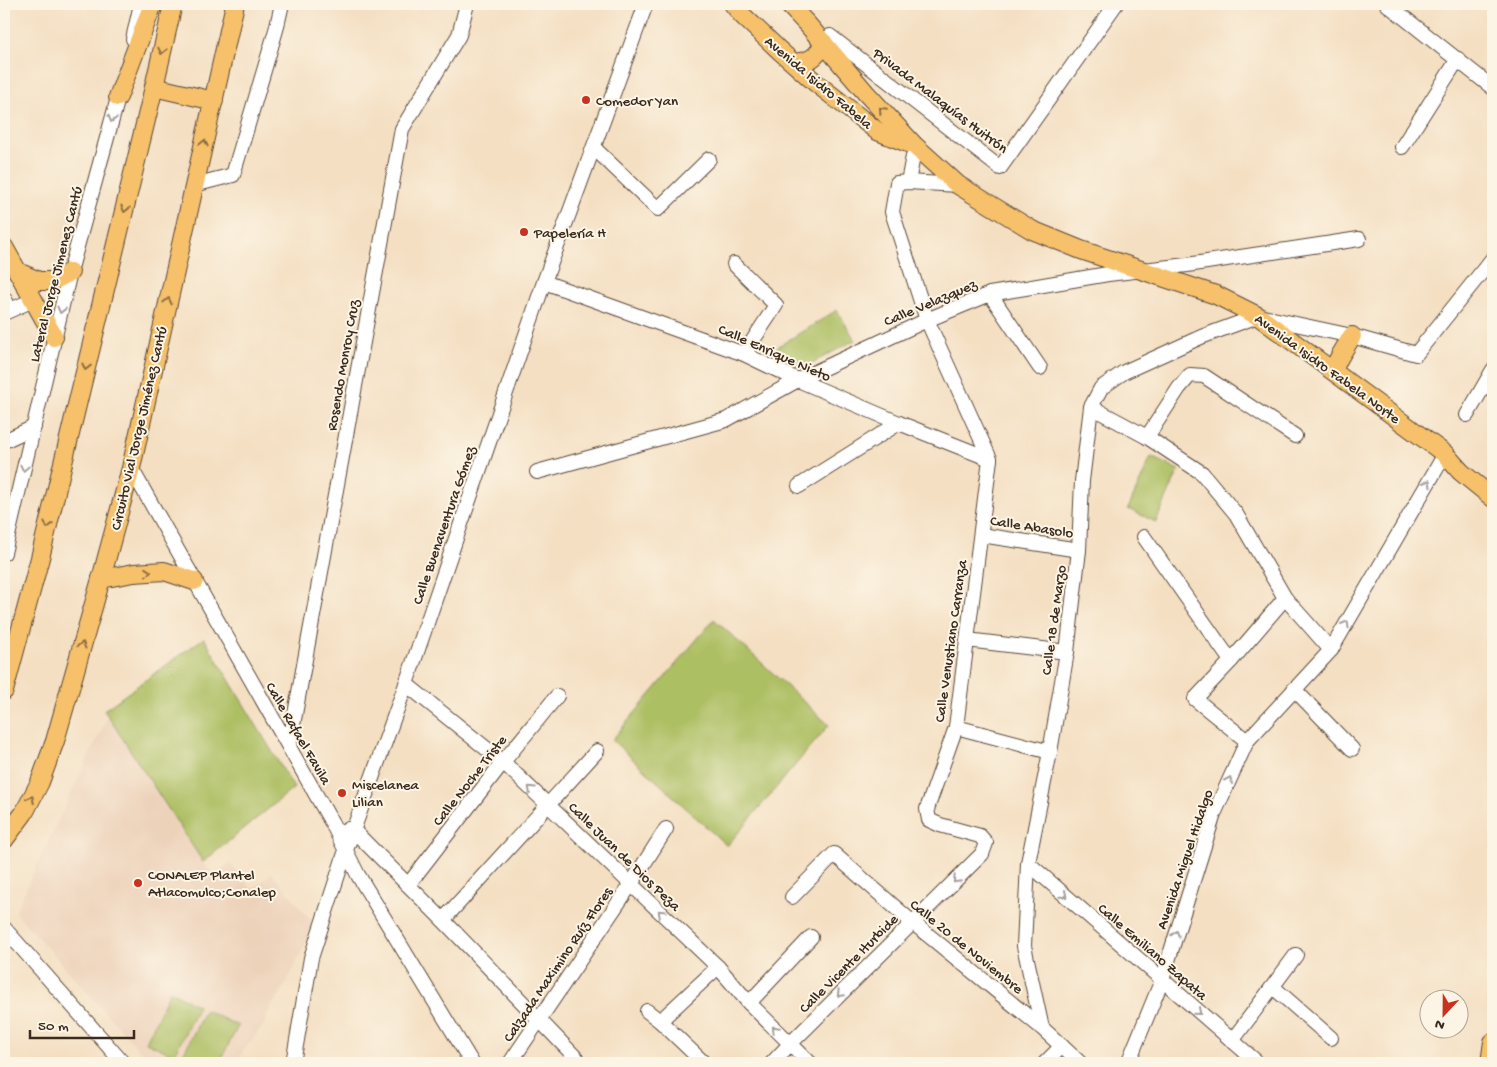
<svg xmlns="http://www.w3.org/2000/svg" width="1497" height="1067" font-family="'Gochi Hand',sans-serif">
<rect width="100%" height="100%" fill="#fcf5e5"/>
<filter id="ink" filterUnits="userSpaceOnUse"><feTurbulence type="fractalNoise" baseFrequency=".02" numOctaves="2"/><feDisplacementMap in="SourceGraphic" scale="10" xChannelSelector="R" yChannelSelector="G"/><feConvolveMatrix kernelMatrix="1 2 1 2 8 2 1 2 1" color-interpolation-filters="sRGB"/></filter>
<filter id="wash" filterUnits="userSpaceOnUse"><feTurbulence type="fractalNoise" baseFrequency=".0096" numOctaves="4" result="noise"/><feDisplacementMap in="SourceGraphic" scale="20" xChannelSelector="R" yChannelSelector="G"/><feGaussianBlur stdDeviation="1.12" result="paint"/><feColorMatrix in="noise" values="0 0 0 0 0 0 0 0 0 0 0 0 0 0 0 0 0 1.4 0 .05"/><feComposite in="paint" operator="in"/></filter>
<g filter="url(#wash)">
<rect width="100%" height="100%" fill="#f4dfc2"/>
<path fill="#edd2ba" d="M 108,716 L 212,876 L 230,863 L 252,890 L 272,873 L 315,925 L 285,986 L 267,1014 L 266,1022 L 234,1063 L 151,1063 L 15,912 Z"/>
<g fill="#adbf63" stroke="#747440">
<path d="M 837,310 L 855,340 L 801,369 L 766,354 Z"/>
<path d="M 1151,457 L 1179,470 L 1156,522 L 1128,509 Z"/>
<path d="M 714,619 L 829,725 L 727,846 L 612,740 Z"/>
<path d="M 204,638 L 294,788 L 203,862 L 104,710 Z"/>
<path d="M 170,991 L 198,1006 L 174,1055 L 146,1042 Z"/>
<path d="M 205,1010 L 238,1026 L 219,1063 L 179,1063 Z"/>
</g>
</g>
<g filter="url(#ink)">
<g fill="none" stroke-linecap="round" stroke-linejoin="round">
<g stroke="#574537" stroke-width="16">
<g id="minor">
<path d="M 1387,4 L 1493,88"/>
<path d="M 133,39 L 141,4"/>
<path d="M 824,43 L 830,36 L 1000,168 L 1116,4"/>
<path d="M 1402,147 L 1458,59"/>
<path d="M 594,148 L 658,209 L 709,159"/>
<path d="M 908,182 L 915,146"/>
<path d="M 194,185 L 233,175 L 276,30 L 282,4"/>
<path d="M 958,185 L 908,182 L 897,183 L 892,212 L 927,320 L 990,459"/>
<path d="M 734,264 L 776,305 L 744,354"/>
<path d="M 544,282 L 744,354 L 798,380 L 899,423 L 990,459"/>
<path d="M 990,294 L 1040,368"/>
<path d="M 4,298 L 10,309"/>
<path d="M 4,313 L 33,300"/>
<path d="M 1091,407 L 1147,437 L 1202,473 L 1236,514 L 1285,598 L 1331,650"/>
<path d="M 1467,415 L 1493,370"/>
<path d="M 1147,437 L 1179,388 L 1190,375 L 1204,376 L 1295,436"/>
<path d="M 4,441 L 34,427"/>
<path d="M 131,468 L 332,823 L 358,875 L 472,1063"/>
<path d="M 537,472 L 726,420 L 798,380 L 927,320 L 990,294 L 1108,274 L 1187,265 L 1359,239"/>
<path d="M 799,486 L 899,423"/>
<path d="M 981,535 L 1079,550"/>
<path d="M 1144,537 L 1231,661"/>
<path d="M 4,553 L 70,272 L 121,87"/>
<path d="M 967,640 L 1067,652"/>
<path d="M 406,684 L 503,762 L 718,967 L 749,1003 L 810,1063"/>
<path d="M 1294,689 L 1352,749"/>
<path d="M 956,727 L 1050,752"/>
<path d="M 1247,741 L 1195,699 L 1231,661 L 1285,598"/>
<path d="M 289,747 L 402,129 L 459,35 L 467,4"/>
<path d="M 347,829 L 354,831 L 443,920 L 581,1063"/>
<path d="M 1028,863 L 1258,1063"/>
<path d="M 408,885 L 503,762 L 557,696"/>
<path d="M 792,897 L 834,854 L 912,922 L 1042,1028 L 1080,1063"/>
<path d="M 443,920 L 597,751"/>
<path d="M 4,928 L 123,1063"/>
<path d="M 1273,987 L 1331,1038"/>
<path d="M 749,1003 L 811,937"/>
<path d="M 647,1011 L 660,1021 L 704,1063"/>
<path d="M 660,1021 L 718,967"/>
<path d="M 1042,1028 L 1024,946 L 1028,863 L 1050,752 L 1067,652 L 1079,550 L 1082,481 L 1091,407 L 1101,388 L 1124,372 L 1201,337 L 1258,316 L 1352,336 L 1416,354 L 1493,258"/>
<path d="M 1232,1041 L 1296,955"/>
<path d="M 293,1063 L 311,958 L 346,850 L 406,684 L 544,282 L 646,4"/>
<path d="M 510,1063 L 631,884 L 666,829"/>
<path d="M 772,1063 L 790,1044 L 982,854 L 986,843 L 980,836 L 940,825 L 929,820 L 927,809 L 956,727 L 990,459"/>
<path d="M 1045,1063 L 1062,1046"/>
<path d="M 1128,1063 L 1162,980 L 1214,814 L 1247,741 L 1331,650 L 1445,454"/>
</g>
</g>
<g stroke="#574537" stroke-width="20">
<g id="major">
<path d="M 733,4 L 742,15 L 780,51 L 816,83 L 877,131 L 910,144"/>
<path d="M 788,4 L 808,25 L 866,93 L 915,146 L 958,185 L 1032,230 L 1081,250 L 1216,295 L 1258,316 L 1445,454 L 1461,472 L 1493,498"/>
<path d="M 794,63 C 811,61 816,58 824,43"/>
<path d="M 154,87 L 214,101"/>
<path d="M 118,97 L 153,4"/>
<path d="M 4,247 L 54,337"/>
<path d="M 18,272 L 39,281 L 53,281 L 70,272"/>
<path d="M 1333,370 L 1340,356 L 1352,336"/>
<path d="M 101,579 L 134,573 L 164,571 L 194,581"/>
<path d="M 4,691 L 40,558 L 154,87 L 173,4"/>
<path d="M 4,840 L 24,813 L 40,782 L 55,741 L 101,579 L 131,468 L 235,4"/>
<path d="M 1490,1063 L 1493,1042"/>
</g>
</g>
<use href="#minor" stroke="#fff" stroke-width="14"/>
<use href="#major" stroke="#f6c16b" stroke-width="18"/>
</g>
<defs><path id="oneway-chevron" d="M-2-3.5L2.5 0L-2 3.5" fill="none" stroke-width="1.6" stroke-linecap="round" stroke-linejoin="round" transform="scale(1.25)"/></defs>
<g stroke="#8f6e41">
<use href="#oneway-chevron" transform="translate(162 51) rotate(102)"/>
<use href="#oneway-chevron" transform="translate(882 110) rotate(-133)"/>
<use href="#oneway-chevron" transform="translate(204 143) rotate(-77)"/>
<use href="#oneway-chevron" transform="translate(125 209) rotate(104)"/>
<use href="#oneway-chevron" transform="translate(168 301) rotate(-77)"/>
<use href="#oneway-chevron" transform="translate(86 367) rotate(104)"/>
<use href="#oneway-chevron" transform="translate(48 525) rotate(104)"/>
<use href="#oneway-chevron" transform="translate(148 572) rotate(-4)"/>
<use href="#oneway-chevron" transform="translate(82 645) rotate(-74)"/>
<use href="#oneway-chevron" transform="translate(31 799) rotate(-63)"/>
</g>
<g stroke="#a79f9a">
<use href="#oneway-chevron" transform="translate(112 119) rotate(105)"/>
<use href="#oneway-chevron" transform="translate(61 310) rotate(104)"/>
<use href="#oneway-chevron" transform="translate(24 468) rotate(103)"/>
<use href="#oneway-chevron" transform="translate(1428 483) rotate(-60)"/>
<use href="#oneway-chevron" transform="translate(1346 624) rotate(-60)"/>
<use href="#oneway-chevron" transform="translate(1229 780) rotate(-66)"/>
<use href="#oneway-chevron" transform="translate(531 789) rotate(-137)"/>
<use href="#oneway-chevron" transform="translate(956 880) rotate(135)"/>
<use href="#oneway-chevron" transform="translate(1064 895) rotate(41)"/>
<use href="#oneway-chevron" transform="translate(661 913) rotate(-136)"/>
<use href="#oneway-chevron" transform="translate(1176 934) rotate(-73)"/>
<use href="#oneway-chevron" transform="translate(840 994) rotate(135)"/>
<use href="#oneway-chevron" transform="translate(1198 1012) rotate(41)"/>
<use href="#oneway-chevron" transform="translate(775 1029) rotate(-135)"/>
</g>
</g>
<g fill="#c8321e" stroke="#fcf5e5" stroke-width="2">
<circle cx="586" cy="100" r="5"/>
<circle cx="524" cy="232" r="5"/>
<circle cx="342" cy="793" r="5"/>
<circle cx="138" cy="883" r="5"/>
</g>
<g text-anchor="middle" stroke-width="4" stroke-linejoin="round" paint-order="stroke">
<g font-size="15" fill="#3b2a1e" stroke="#fcf5e5">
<text transform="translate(819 82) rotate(40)" y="5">Avenida Isidro Fabela</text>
<text transform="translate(941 100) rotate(37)" y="5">Privada Malaquías Huitrón</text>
<text transform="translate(55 274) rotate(-76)" y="5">Lateral Jorge Jimenez Cantú</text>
<text transform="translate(930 302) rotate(-23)" y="5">Calle Velazquez</text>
<text transform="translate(775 352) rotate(24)" y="5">Calle Enrique Nieto</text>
<text transform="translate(342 365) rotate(-80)" y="5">Rosendo Monroy Cruz</text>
<text transform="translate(1328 368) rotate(36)" y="5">Avenida Isidro Fabela Norte</text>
<text transform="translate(138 428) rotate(-77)" y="5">Circuito Vial Jorge Jiménez Cantú</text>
<text transform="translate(443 525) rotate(-71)" y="5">Calle Buenaventura Gómez</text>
<text transform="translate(1032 526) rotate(9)" y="5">Calle Abasolo</text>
<text transform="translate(1053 620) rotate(-82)" y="5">Calle 18 de Marzo</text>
<text transform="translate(950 641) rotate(-82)" y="5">Calle Venustiano Carranza</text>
<text transform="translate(299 733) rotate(60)" y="5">Calle Rafael Favila</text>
<text transform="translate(469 780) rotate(-52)" y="5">Calle Noche Triste</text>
<text transform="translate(625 856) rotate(44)" y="5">Calle Juan de Dios Peza</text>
<text transform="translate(1184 859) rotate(-71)" y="5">Avenida Miguel Hidalgo</text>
<text transform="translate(967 946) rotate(39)" y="5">Calle 20 de Noviembre</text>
<text transform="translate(1153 951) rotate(41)" y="5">Calle Emiliano Zapata</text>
<text transform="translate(848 963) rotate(-45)" y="5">Calle Vicente Iturbide</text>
<text transform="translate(557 964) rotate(-56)" y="5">Calzada Maximino Ruíz Flores</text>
</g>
<g font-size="15" fill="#3b2a1e" stroke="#fcf5e5" text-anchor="start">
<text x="596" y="105">Comedor Yan</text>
<text x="534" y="237">Papelería H</text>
<text x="352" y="789">Miscelanea<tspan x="352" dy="17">Lilian</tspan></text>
<text x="148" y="879">CONALEP Plantel<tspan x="148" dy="17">Atlacomulco;Conalep</tspan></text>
</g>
</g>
<rect width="1497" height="1067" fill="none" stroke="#fcf5e5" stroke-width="20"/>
<g transform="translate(1444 1014) rotate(202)"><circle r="24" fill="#fcf5e5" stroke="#afa495"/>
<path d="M0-4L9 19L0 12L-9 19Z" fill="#c8321e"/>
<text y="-8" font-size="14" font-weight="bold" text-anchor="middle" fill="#3b2a1e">N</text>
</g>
<path d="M30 1030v8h104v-8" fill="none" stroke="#3b2a1e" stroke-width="2.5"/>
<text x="38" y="1030" font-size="15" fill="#3b2a1e" stroke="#fcf5e5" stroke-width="4" paint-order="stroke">50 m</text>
</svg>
